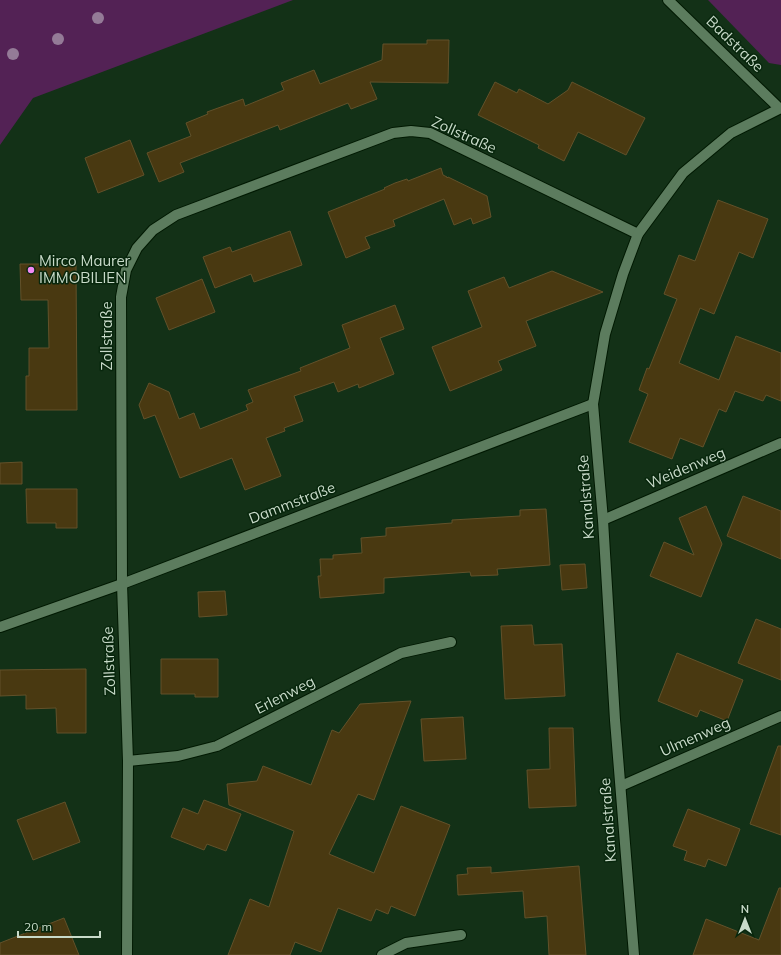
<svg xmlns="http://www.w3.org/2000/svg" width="781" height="955" font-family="Mulish,sans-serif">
<rect width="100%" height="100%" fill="#133117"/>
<g fill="#532255">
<path d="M 0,0 L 293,0 L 33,98 L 0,145 Z"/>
<path d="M 708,0 L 781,0 L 781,65 L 769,63 Z"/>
</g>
<g fill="#493911" stroke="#62512a">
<path d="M 427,40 L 449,40 L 448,83 L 370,82 L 377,99 L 351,109 L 348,103 L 280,130 L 278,125 L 180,163 L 184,172 L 159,182 L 147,153 L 191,136 L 186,123 L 208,114 L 207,112 L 243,99 L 245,106 L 284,90 L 281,83 L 314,70 L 320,84 L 382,60 L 383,44 L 427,44 Z"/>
<path d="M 495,82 L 517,93 L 519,89 L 548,104 L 568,90 L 572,82 L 645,118 L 626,155 L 578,132 L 564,161 L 538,148 L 539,145 L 478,115 Z"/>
<path d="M 130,140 L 144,175 L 98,193 L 85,158 Z"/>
<path d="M 441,168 L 443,175 L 447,177 L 447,178 L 448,177 L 487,196 L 491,217 L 473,224 L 471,218 L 454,225 L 444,199 L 393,220 L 395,226 L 365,237 L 370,248 L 346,258 L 328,212 L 385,189 L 384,188 L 395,183 L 407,179 L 408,181 Z"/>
<path d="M 718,200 L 768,219 L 753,258 L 739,252 L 714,314 L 700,308 L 679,363 L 719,380 L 736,336 L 781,353 L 781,401 L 766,395 L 763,401 L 735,391 L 726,412 L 719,409 L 703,447 L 680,438 L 672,459 L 629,442 L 648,394 L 639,390 L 647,368 L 649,369 L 677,299 L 664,294 L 679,255 L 695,261 Z"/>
<path d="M 290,231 L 302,265 L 254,282 L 251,274 L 215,288 L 203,257 L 230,247 L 232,252 Z"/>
<path d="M 20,264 L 76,264 L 77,410 L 26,410 L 26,376 L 29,376 L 29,348 L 49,348 L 48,300 L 21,300 Z"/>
<path d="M 552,271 L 603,292 L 526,321 L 536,346 L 498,361 L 502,370 L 450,391 L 432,347 L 482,327 L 468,291 L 504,277 L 509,288 Z"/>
<path d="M 202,279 L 215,312 L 169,330 L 156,298 Z"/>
<path d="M 395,305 L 404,329 L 380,338 L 394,374 L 359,388 L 358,384 L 338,392 L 334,382 L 294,396 L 303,421 L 284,428 L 285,431 L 266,438 L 281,476 L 245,490 L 232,458 L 180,478 L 155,415 L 144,419 L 139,405 L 149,383 L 169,392 L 179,419 L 194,413 L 200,429 L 248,410 L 246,405 L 253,402 L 248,390 L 301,371 L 300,368 L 350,348 L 342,325 Z"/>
<path d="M 22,462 L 22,484 L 0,484 L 0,463 Z"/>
<path d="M 26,489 L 77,489 L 77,528 L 56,528 L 56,523 L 27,523 Z"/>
<path d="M 743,496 L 781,511 L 781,559 L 727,536 Z"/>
<path d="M 706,506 L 722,544 L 701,597 L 650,576 L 664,542 L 694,555 L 679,518 Z"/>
<path d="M 546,509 L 550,565 L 497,569 L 498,575 L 471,576 L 470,572 L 384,578 L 384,593 L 320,598 L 318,576 L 321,576 L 320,559 L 333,559 L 333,555 L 362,553 L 361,538 L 386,536 L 386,528 L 452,523 L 452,520 L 520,516 L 520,510 Z"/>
<path d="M 585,564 L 587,588 L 562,590 L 560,565 Z"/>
<path d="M 225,591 L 227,615 L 199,617 L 198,592 Z"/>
<path d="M 756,619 L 781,629 L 781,680 L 738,663 Z"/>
<path d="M 532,625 L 534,645 L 562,644 L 565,696 L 505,699 L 501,626 Z"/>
<path d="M 677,653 L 743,680 L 727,721 L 700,710 L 697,717 L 658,701 Z"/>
<path d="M 161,659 L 218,659 L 218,697 L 195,697 L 195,694 L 161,694 Z"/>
<path d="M 86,669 L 86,733 L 57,733 L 56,708 L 26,709 L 26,695 L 0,696 L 0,670 Z"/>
<path d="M 411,701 L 374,800 L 358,794 L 329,854 L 374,873 L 401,806 L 450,825 L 415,916 L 391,906 L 388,914 L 376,909 L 371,921 L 338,908 L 321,952 L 295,942 L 290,955 L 228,955 L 250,899 L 269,907 L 294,831 L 229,805 L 227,784 L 257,781 L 263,766 L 311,785 L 332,730 L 339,733 L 360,704 Z"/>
<path d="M 463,717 L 466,759 L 424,761 L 421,719 Z"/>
<path d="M 549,728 L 573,728 L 576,806 L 529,808 L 527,770 L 550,769 Z"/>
<path d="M 778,746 L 781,746 L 781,835 L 750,824 Z"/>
<path d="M 204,800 L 241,814 L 226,851 L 207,844 L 204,850 L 171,837 L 183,808 L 198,814 Z"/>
<path d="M 65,802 L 80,842 L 33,860 L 17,820 Z"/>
<path d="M 688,809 L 740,829 L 726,866 L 708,859 L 705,867 L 684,860 L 687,851 L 673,846 Z"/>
<path d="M 579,866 L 586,955 L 549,955 L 547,916 L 525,918 L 523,891 L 458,895 L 457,875 L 468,874 L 467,868 L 491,867 L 491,873 Z"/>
<path d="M 779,888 L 781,888 L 781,955 L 693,955 L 706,919 L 759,940 Z"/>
<path d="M 64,918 L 79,955 L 0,955 L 0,943 Z"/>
</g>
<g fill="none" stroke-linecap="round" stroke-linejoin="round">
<g stroke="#001902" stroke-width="12">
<g id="minor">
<path d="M 668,0 L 779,108"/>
<path d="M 603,520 L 781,443"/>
<path d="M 0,627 L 122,584 L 593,404"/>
<path d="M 128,761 L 178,756 L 217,746 L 401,653 L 451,642"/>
<path d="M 621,786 L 781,716"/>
<path d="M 127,955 L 128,761 L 122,584 L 121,297 L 126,270 L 137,248 L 153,230 L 176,215 L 393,133 L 411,131 L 430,133 L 638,234"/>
<path d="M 382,955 L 406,943 L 461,935"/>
<path d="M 634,955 L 615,720 L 603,520 L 593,404 L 605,334 L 623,274 L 638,234 L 683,173 L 731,133 L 781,108"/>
</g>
</g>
<use href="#minor" stroke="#5c7c5e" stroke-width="10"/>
</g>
<g fill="#947b97">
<circle cx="98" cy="18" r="6"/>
<circle cx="58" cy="39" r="6"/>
<circle cx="13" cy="54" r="6"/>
</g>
<circle fill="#f18af4" stroke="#08270d" stroke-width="1.5" cx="31" cy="270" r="4"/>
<g text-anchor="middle" stroke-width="3" stroke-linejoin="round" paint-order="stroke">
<g font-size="15" fill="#c8dac9" stroke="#08270d">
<text transform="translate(735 44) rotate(44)" y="5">Badstraße</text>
<text transform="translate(464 135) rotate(24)" y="5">Zollstraße</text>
<text transform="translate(107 336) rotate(-90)" y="5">Zollstraße</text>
<text transform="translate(686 468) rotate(-23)" y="5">Weidenweg</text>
<text transform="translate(586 497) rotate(-94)" y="5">Kanalstraße</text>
<text transform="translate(292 503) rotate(-21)" y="5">Dammstraße</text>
<text transform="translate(109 661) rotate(-92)" y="5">Zollstraße</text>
<text transform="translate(285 695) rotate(-27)" y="5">Erlenweg</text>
<text transform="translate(695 737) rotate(-24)" y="5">Ulmenweg</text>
<text transform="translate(608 820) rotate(-94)" y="5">Kanalstraße</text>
</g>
<g font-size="15" fill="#c8dac9" stroke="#08270d" text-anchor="start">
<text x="39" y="266">Mirco Maurer<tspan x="39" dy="17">IMMOBILIEN</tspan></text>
</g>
</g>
<g transform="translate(745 919)" stroke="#08270d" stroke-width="3" paint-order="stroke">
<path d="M0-3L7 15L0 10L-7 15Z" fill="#c8dac9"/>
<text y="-6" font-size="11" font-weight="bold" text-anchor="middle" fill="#c8dac9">N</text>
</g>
<path d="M18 931v6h82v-6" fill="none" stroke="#c8dac9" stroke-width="2"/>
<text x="24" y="931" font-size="12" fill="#c8dac9" stroke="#08270d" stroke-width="3" paint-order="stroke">20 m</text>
</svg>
